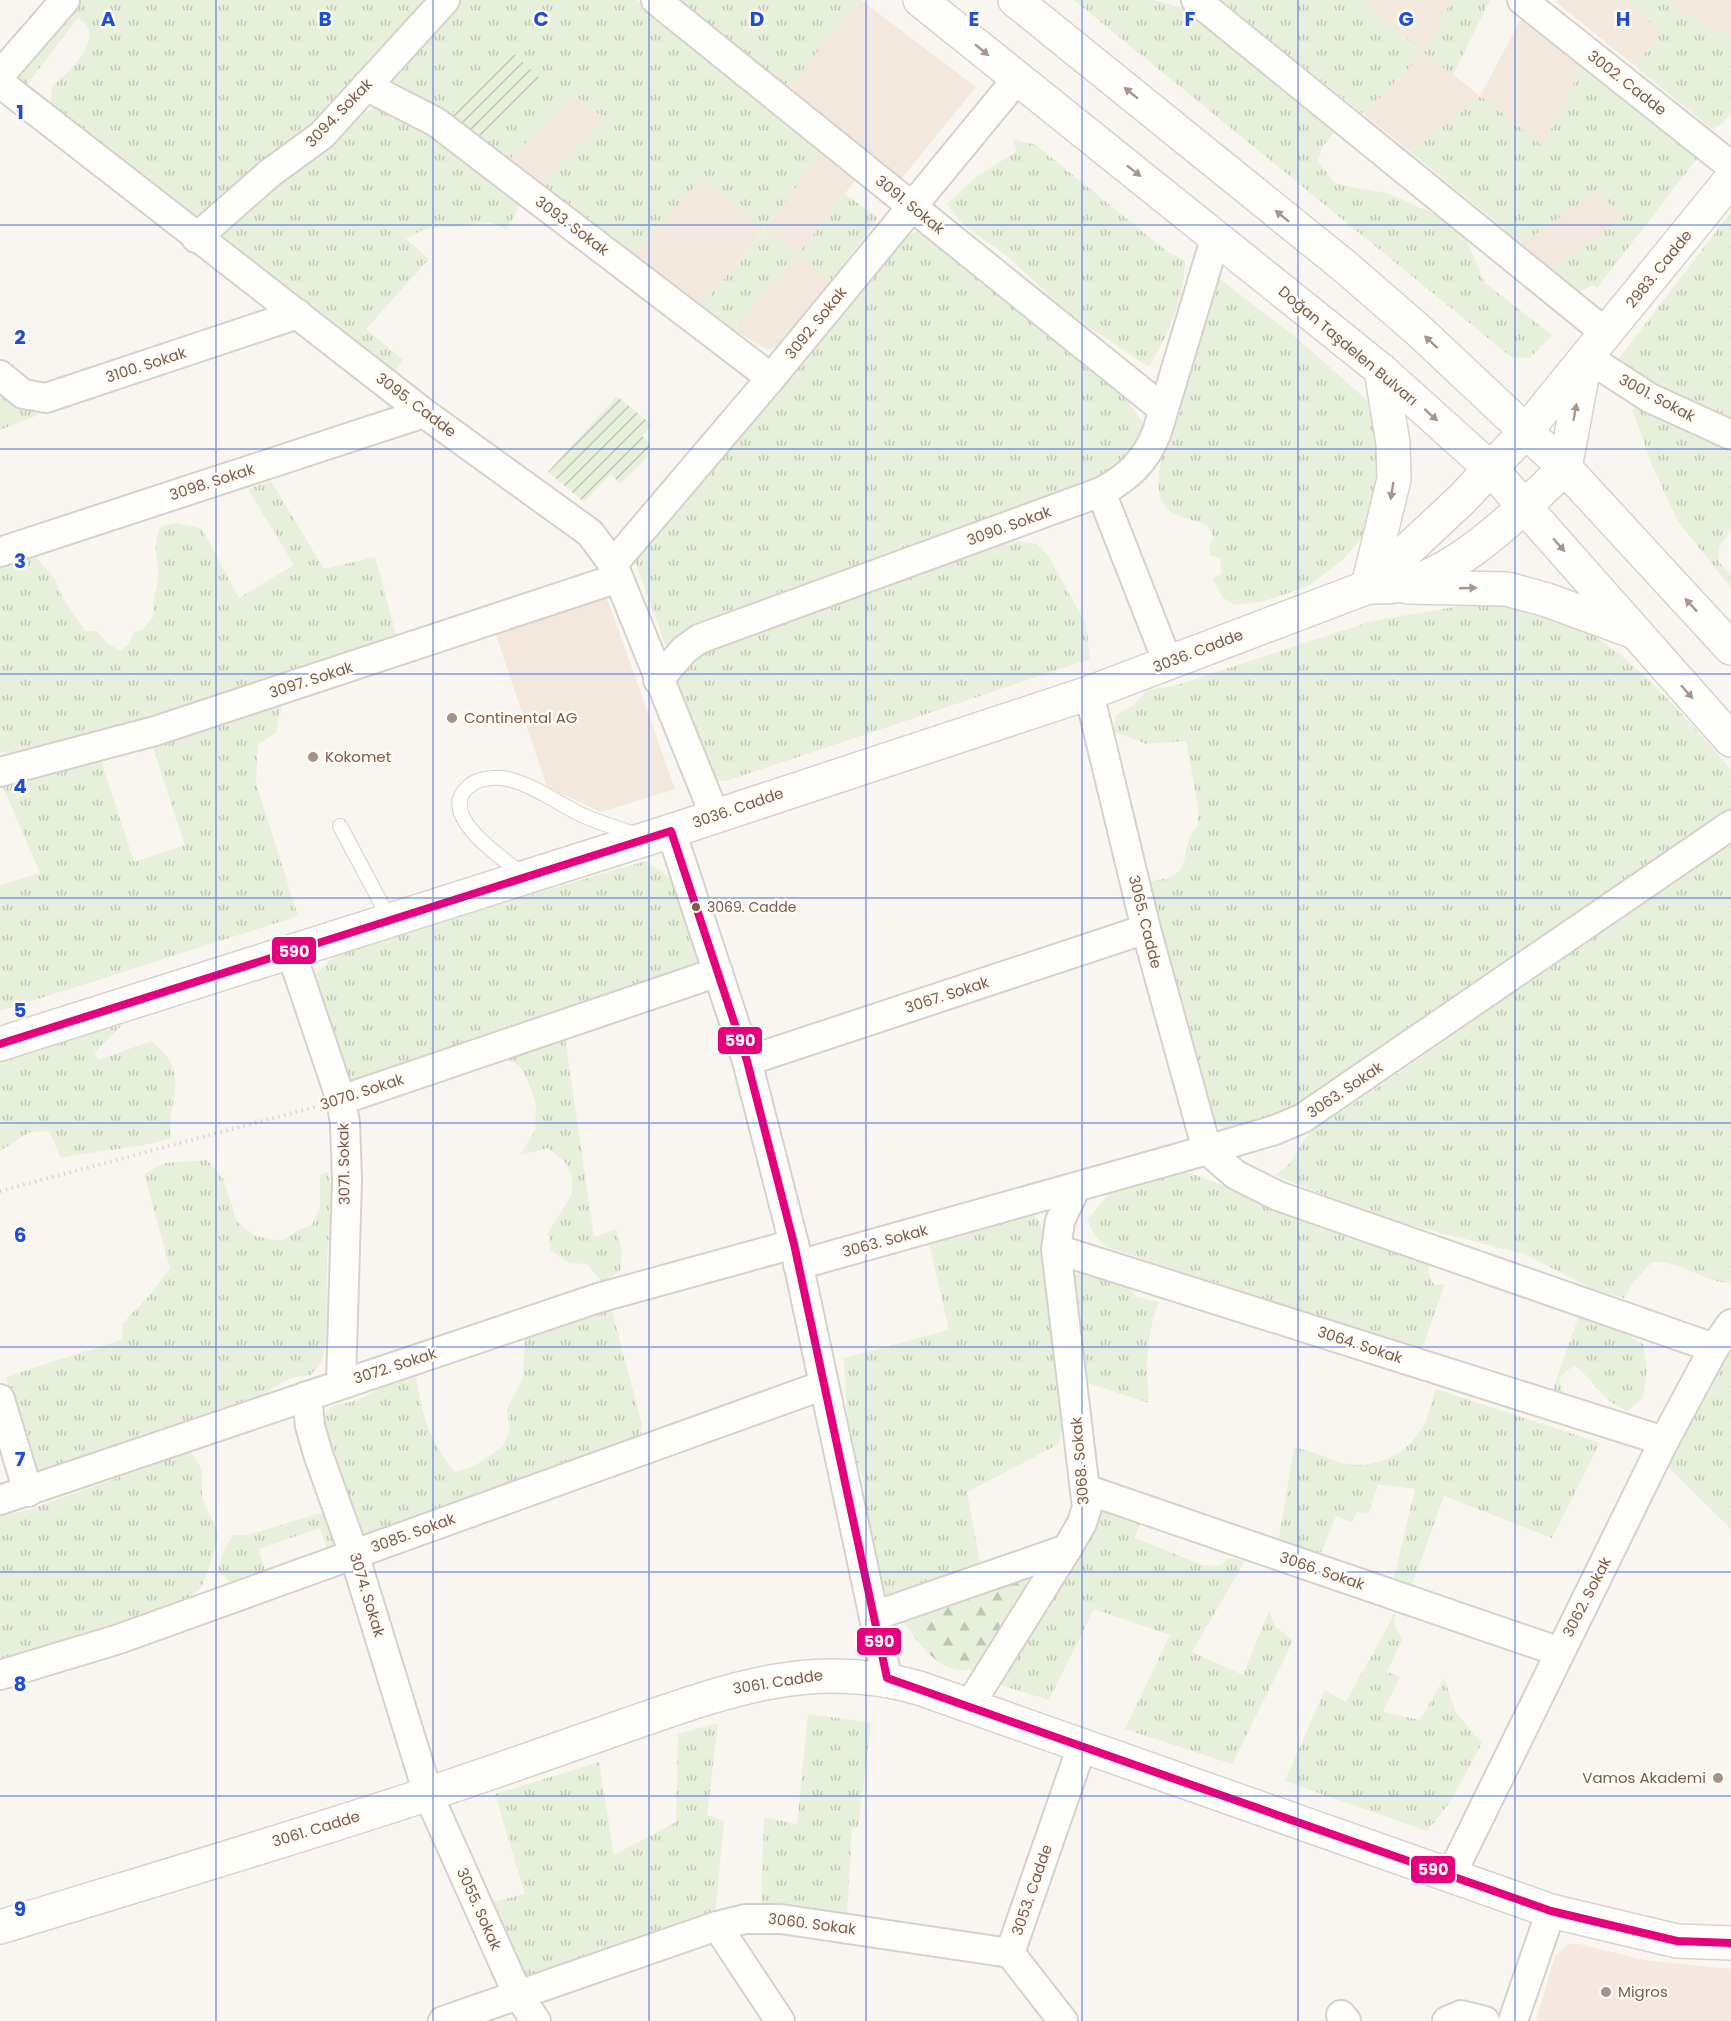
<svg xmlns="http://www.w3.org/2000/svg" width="1731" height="2021" font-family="Poppins,sans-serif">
<defs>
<pattern id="grass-tufts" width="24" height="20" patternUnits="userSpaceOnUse" patternTransform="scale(1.5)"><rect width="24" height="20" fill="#e7f0db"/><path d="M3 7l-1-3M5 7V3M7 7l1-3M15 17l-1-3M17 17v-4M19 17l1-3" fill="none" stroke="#c0c6b4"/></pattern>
<pattern id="forest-firs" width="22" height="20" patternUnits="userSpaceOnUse" patternTransform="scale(1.5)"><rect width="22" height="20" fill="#e7f0db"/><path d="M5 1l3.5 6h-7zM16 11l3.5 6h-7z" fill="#c0c6b4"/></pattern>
<pattern id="garden-furrows" width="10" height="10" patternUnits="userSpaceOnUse" patternTransform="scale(1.5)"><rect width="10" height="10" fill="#e7f0db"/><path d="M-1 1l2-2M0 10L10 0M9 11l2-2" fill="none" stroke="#c0c6b4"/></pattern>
</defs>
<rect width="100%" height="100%" fill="#f9f5f0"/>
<g fill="#f2e8de">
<path d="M 861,0 L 976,87 L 901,179 L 785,91 Z"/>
<path d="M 1369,0 L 1452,0 L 1424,52 L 1480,96 L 1521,19 L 1582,66 L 1543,146 L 1481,97 L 1411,152 L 1363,114 L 1424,53 L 1366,6 Z"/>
<path d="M 1558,0 L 1629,0 L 1660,33 L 1635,66 L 1556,2 Z"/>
<path d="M 1669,0 L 1731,0 L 1731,38 L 1678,10 Z"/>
<path d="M 573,95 L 604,118 L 537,188 L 506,163 Z"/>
<path d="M 825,147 L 860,174 L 798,254 L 831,282 L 776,347 L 768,350 L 734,330 L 797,255 L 764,230 L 702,305 L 634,255 L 701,178 Z"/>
<path d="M 1596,191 L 1624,216 L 1551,269 L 1522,244 Z"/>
<path d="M 606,595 L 675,789 L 601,812 L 547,787 L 494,629 Z"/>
</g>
<path fill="#f6e8e1" d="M 1568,1944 L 1579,1944 L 1644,1960 L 1731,1969 L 1731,2021 L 1536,2021 L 1555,1956 Z"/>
<g fill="url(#grass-tufts)">
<path d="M 78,0 L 425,0 L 361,76 L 319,118 L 235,183 L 200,222 L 56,117 L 50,104 L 52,87 C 69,71 109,37 78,18 L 26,86 L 9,77 Z"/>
<path d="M 458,0 L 637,0 L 825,147 L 765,230 L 798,254 L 845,194 L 878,218 L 831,282 L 797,255 L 734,330 L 702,305 L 765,230 L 702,178 L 634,255 L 537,188 L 604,118 L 574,95 L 506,163 L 477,144 L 513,53 L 448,118 L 411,99 L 386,79 Z"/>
<path d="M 677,0 L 861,0 L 785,91 Z"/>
<path d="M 1074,0 L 1154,0 L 1189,10 L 1336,130 L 1322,147 L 1318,161 L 1336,184 L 1390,194 L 1447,220 L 1464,234 L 1485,283 L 1552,335 L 1530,358 L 1511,357 Z"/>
<path d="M 1220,0 L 1369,0 L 1366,6 L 1424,52 L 1452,0 L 1490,0 L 1453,75 L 1424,53 L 1363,114 Z"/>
<path d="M 1629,0 L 1669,0 L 1678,10 L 1731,38 L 1731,113 L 1723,123 L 1712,129 L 1635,66 L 1660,33 Z"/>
<path d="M 1582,66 L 1699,156 L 1597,288 L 1592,285 L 1580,292 L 1551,269 L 1624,216 L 1596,192 L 1522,244 L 1411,152 L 1481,96 L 1543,146 Z"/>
<path d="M 372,108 L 399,114 L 498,179 L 520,202 L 516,214 L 506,229 C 482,216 478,226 455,227 C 432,228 426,226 406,239 L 429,259 L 366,329 L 403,360 L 394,372 L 222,238 L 226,221 L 351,121 Z"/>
<path d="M 1013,139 L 1036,145 L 1165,250 L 1185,261 C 1184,299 1168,335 1149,367 L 1072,316 L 1007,256 L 964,226 L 947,204 L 976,177 L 1017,151 Z"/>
<path d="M 1731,212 L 1731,423 L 1686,402 L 1617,361 Z"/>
<path d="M 918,231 L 1124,395 L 1143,423 L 1139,454 L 1126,471 L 667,649 L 636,564 L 637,545 L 908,234 Z"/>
<path d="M 1219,278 L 1300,341 L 1369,402 L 1380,436 L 1386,466 L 1364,535 L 1343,560 L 1308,586 L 1265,601 L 1235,605 L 1222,597 L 1213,578 L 1221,574 L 1220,558 L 1210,555 L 1210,544 L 1214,538 C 1212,535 1210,529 1207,526 C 1197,518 1170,521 1161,499 C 1148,472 1196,339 1209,308 L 1206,294 L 1210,280 Z"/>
<path d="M 0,390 L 38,415 L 0,430 Z"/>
<path d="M 1640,408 L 1731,452 L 1731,530 L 1719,547 L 1718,561 L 1731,575 L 1731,588 L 1677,520 L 1652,465 L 1632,409 Z"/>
<path d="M 271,481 L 324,569 L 375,557 L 397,638 L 163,719 L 24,756 L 0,751 L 0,563 L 30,551 L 55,579 L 63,598 L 85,631 L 97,631 L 108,644 L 121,651 L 130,642 L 134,632 L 142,630 L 154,616 C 152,597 157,594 158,578 C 160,556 150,551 161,526 L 177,523 L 202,529 L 239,598 L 294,565 L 248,489 Z"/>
<path d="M 1017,541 L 1037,544 L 1049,557 L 1086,624 L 1090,659 L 726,781 L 715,781 L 673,674 L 705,649 L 890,579 Z"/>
<path d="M 1467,605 C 1489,605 1514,604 1536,609 C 1609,627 1677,708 1725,762 L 1731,770 L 1731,812 L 1299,1111 L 1232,1130 L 1217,1125 L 1211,1111 L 1143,882 C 1205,877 1172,852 1198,826 L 1198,806 L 1186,741 L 1146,744 L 1113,731 L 1116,715 L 1134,705 L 1147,690 L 1174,686 L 1372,621 Z"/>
<path d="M 282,704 L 276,733 L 258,744 L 256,783 L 298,916 L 0,1011 L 0,885 L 40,873 L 0,780 L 100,758 L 134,862 L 185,845 L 152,745 Z"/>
<path d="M 1731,839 L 1731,1283 C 1704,1283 1683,1261 1652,1262 L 1633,1283 L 1624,1298 L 1594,1289 L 1524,1254 L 1383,1218 L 1274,1175 C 1300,1163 1296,1141 1315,1129 C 1457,1037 1590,933 1731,839 Z"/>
<path d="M 646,861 L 672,879 L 699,963 L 694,970 L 350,1084 L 316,990 L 316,974 L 338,952 Z"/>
<path d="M 123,1024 L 94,1053 L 99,1060 L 151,1041 C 193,1073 167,1098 171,1138 C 135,1149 98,1150 61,1158 L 49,1131 L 30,1132 L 0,1151 L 0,1060 Z"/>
<path d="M 565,1038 L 594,1237 L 616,1229 L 622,1250 L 620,1271 L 602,1282 L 587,1264 L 570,1263 L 551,1251 L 548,1233 L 572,1194 L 572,1177 L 565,1162 L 548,1148 L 520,1155 L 535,1131 L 536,1105 L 528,1081 L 519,1065 L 502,1058 Z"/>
<path d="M 207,1160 L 223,1178 L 237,1222 L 255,1236 L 282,1241 L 298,1230 L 312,1225 L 320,1207 L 320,1175 L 328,1172 L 333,1196 L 327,1258 L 326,1343 L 322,1361 L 311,1375 L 290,1378 L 263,1394 L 209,1419 L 39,1475 L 34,1469 L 6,1378 C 44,1363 84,1353 123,1339 L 122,1324 L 148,1297 L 170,1268 L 144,1174 L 165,1163 Z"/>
<path d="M 1187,1172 L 1430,1261 L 1428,1272 L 1434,1285 L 1445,1284 L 1421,1351 L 1107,1247 L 1095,1236 L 1087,1220 C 1095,1211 1103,1199 1113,1192 C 1134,1176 1162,1173 1187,1172 Z"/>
<path d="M 1027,1212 L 1037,1218 L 1043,1229 L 1062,1429 L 1059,1444 L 967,1492 L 980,1563 L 903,1594 L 883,1595 L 872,1556 L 863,1480 L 848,1435 L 844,1358 L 949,1330 L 929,1243 Z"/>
<path d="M 1083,1272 C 1101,1277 1127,1278 1136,1297 L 1159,1302 C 1145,1339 1146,1364 1149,1403 L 1078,1380 L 1071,1276 Z"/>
<path d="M 610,1304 L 642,1424 L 640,1442 L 470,1500 L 419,1515 L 369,1538 L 355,1527 L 322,1419 L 333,1405 C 372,1402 383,1380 416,1375 C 420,1411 431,1445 455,1472 L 473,1467 L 503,1446 L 510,1429 L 507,1409 L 523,1378 L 525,1339 Z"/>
<path d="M 1580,1313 L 1600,1320 L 1643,1344 L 1647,1368 L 1643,1398 L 1627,1411 C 1600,1400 1596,1381 1574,1365 L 1559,1378 L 1563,1395 L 1550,1397 Z"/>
<path d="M 1731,1346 L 1731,1529 L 1668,1467 L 1677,1444 Z"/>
<path d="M 1436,1389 L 1600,1443 L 1552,1538 L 1444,1496 L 1411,1588 L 1393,1582 L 1415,1489 L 1378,1484 L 1369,1513 L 1357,1512 L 1352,1522 L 1336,1516 L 1320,1555 L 1278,1543 L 1294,1448 C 1313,1450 1328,1460 1347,1464 C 1375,1469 1408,1454 1422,1428 C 1429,1417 1431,1401 1436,1389 Z"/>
<path d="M 190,1452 C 211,1473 196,1484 205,1506 C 209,1514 217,1527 218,1536 C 218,1541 204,1584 201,1587 C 172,1619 46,1647 0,1660 L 0,1516 L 25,1511 Z"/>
<path d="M 1102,1507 L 1141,1520 L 1135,1538 L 1202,1565 L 1219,1566 L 1229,1558 L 1245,1561 L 1192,1652 L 1243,1675 L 1269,1611 L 1275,1626 L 1293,1641 L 1232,1764 L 1125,1729 L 1170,1635 L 1094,1609 L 1049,1700 L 994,1683 Z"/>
<path d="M 321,1513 L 332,1522 L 339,1540 L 327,1549 L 320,1528 L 259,1549 L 267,1577 L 237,1589 L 218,1570 L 223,1552 L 233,1535 L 247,1535 Z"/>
<path d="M 1396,1611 L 1394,1623 L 1402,1640 L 1387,1672 L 1400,1677 L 1383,1712 L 1420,1720 L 1444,1678 L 1456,1713 L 1482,1743 L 1451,1801 L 1427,1831 L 1285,1781 L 1325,1690 L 1346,1702 Z"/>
<path d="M 808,1714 L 871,1723 L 858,1828 L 852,1828 L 847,1916 L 761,1911 L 764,1817 L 797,1824 Z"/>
<path d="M 718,1723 L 707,1815 L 724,1821 L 715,1916 L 524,1981 L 510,1936 L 486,1904 L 525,1894 L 495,1794 L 599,1762 L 614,1855 L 676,1822 L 678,1734 Z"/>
</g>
<path fill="url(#forest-firs)" d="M 1033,1574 L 1035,1578 L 983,1664 C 948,1686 920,1646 902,1620 Z"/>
<g fill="url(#garden-furrows)">
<path d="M 513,53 L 542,80 L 477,144 L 448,118 Z"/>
<path d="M 617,396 L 652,425 L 642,436 L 650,444 L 646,459 L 620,484 L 611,474 L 584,502 L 548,472 Z"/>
</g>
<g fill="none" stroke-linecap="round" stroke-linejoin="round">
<g stroke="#d7d1cb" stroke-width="16">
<g id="lane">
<path d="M 340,826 L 390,920"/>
<path d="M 525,876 C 506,861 435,815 468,787 C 477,779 491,777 502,778 C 530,782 557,803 582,815 C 600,823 619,829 638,835"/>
</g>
</g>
<g stroke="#d7d1cb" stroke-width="32">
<g id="street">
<path d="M 656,0 L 1163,409"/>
<path d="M 1196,0 L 1607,334"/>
<path d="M 1522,0 L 1731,166"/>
<path d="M 0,75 L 65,0"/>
<path d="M 0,83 L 424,413 L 590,533 L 613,564 L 715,816"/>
<path d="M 366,86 L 436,122 L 771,378"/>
<path d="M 196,238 L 270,173 L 322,135 L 445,0"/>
<path d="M 1585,356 L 1650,398 L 1731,435"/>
<path d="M 0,375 L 23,394 L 46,398 L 298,314"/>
<path d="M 1101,492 L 1168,663"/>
<path d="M 0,552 L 424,413"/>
<path d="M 613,564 L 771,378 L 1017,79"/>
<path d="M 658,680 L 684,650 L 699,639 L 1101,492 C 1129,477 1145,462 1157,432 L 1216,236"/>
<path d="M 1089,693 L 1146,929 L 1207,1150 L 1236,1175 L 1278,1196 L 1714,1348"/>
<path d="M 0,772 L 155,731 L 618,578"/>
<path d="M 671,831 L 747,1061 L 794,1244 L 887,1678"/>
<path d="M 291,952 L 341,1100 L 345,1123 L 347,1180 L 341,1384"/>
<path d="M 747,1061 L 1146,929"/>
<path d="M 341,1100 L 718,972"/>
<path d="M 1056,1249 L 1664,1441"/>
<path d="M 798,1265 L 1207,1150 L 1275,1130 L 1303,1118 L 1731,825"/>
<path d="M 307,1396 L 310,1426 L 318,1454 L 354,1554 L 428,1794 L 518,1995 L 536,2021"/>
<path d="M 0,1399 L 28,1492"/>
<path d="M 1085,1489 L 1560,1652"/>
<path d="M 0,1500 L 598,1298 L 794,1244"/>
<path d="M 874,1616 L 1067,1549"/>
<path d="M 0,1675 L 119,1639 L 824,1385"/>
<path d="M 969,1706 L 1067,1549 L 1082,1523 L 1087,1507 L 1056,1249 L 1060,1221 L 1075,1189"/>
<path d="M 1451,1875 L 1664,1441 L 1714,1348 L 1731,1324"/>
<path d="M 717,1926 L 780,2021"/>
<path d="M 1341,2015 L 1346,2021"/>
<path d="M 443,2021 L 717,1926 L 745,1919 L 781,1919 L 1010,1953"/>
<path d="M 1063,2021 L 1010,1953 L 1082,1746"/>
<path d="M 1447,2021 L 1461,2015 L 1485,2021"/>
<path d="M 1513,2021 L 1551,1911"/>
</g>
</g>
<g stroke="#d9d2cb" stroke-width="36">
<g id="secondary">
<path d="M 920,0 L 1381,370 L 1492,470 L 1731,740"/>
<path d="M 1015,0 L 1343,265 L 1417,329 L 1565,468 L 1731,648"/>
<path d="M 1565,468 L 1585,361"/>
<path d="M 1368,586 L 1394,479 L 1393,443 L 1381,370"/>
<path d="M 1368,587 L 1462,499 L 1526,431 L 1731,179"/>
<path d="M 1408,587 L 1507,589 L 1547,600 L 1629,630"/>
<path d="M 0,1044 L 671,831 L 1089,693 L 1368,587 C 1377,587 1386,587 1395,586 C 1455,578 1523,508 1565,468"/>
<path d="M 0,1927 C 143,1883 286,1841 428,1794 C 494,1772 559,1749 624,1726 C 725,1691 812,1657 919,1688 L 1551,1911 L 1677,1941 L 1731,1943"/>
</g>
</g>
<path stroke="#dcd5d0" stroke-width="4" stroke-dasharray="1.5 4.5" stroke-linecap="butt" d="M 0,1191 L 315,1107"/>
<use href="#lane" stroke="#fefefd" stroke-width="14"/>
<use href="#street" stroke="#fefefd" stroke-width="28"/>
<use href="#secondary" stroke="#fefefd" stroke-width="33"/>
<g stroke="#fffaf3" stroke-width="12">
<path id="bus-1" d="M 0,1044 L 671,831 L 747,1061 L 794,1244 L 887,1678 L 1551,1911 L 1677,1941 L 1731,1943"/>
</g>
<use href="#bus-1" stroke="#e5007d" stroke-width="8"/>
</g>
<defs><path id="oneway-solid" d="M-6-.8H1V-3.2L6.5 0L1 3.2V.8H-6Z" transform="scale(1.5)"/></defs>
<g fill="#a8958b">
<use href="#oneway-solid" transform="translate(982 50) rotate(39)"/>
<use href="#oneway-solid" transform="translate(1131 93) rotate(-141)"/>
<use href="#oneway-solid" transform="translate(1134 171) rotate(38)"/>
<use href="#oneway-solid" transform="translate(1282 216) rotate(-141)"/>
<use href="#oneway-solid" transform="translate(1431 342) rotate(-137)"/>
<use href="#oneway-solid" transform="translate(1575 412) rotate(-80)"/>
<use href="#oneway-solid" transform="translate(1431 415) rotate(42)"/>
<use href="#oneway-solid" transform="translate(1392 491) rotate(99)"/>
<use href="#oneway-solid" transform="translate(1559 545) rotate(49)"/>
<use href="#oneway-solid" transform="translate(1468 588) rotate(-2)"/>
<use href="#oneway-solid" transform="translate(1691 605) rotate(-133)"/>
<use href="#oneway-solid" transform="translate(1687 692) rotate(48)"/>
</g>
<path fill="none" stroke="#1d4ed8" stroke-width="1.5" stroke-opacity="0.55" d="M 216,0 L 216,2021M 433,0 L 433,2021M 649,0 L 649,2021M 866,0 L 866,2021M 1082,0 L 1082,2021M 1298,0 L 1298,2021M 1515,0 L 1515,2021M 0,225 L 1731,225M 0,449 L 1731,449M 0,674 L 1731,674M 0,898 L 1731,898M 0,1123 L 1731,1123M 0,1347 L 1731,1347M 0,1572 L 1731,1572M 0,1796 L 1731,1796"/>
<g fill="#a69286" stroke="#fffaf3" stroke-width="2">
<circle cx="452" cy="718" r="6"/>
<circle cx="313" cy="757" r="6"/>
<circle cx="1718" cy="1778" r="6"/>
<circle cx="1606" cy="1992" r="6"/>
</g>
<circle fill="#7a5c4d" stroke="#fffaf3" stroke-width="2" cx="696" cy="907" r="5"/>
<g text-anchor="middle" stroke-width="5" stroke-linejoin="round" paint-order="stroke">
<g font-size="14" fill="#7a5c4d" stroke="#fffaf3" text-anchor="start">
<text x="707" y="912">3069. Cadde</text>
</g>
<g font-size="15" fill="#7a5c4d" stroke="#fffaf3">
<text transform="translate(1627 83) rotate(38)" y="5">3002. Cadde</text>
<text transform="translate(339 113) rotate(-46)" y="5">3094. Sokak</text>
<text transform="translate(910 205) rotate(39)" y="5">3091. Sokak</text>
<text transform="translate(572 226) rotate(37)" y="5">3093. Sokak</text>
<text transform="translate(1659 269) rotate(-51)" y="5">2983. Cadde</text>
<text transform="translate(816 323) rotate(-51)" y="5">3092. Sokak</text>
<text transform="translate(1348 346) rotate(40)" y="5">Doğan Taşdelen Bulvarı</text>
<text transform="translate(146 365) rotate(-18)" y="5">3100. Sokak</text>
<text transform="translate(1657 398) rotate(28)" y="5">3001. Sokak</text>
<text transform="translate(416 405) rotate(37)" y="5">3095. Cadde</text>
<text transform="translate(212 482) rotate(-18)" y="5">3098. Sokak</text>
<text transform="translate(1009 526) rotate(-20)" y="5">3090. Sokak</text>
<text transform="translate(1198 651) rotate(-21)" y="5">3036. Cadde</text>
<text transform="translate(311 680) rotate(-18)" y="5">3097. Sokak</text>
<text transform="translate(738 808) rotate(-19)" y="5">3036. Cadde</text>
<text transform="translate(1145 922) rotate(76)" y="5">3065. Cadde</text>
<text transform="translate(947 995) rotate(-18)" y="5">3067. Sokak</text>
<text transform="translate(1345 1090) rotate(-34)" y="5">3063. Sokak</text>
<text transform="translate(362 1092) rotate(-18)" y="5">3070. Sokak</text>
<text transform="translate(344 1164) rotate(-91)" y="5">3071. Sokak</text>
<text transform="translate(885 1241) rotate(-15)" y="5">3063. Sokak</text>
<text transform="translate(1360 1345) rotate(18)" y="5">3064. Sokak</text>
<text transform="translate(395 1366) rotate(-18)" y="5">3072. Sokak</text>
<text transform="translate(1080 1461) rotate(-95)" y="5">3068. Sokak</text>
<text transform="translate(413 1533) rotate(-20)" y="5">3085. Sokak</text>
<text transform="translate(1322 1571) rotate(19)" y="5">3066. Sokak</text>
<text transform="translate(367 1595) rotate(73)" y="5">3074. Sokak</text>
<text transform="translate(1587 1597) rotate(-63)" y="5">3062. Sokak</text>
<text transform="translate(778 1682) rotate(-9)" y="5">3061. Cadde</text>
<text transform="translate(316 1829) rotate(-17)" y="5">3061. Cadde</text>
<text transform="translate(1032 1890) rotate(-71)" y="5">3053. Cadde</text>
<text transform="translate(479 1909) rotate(66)" y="5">3055. Sokak</text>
<text transform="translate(812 1924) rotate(7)" y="5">3060. Sokak</text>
</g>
<g font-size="15" fill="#7a5c4d" stroke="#fffaf3" text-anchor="start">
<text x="464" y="723">Continental AG</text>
<text x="325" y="762">Kokomet</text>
<text x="1706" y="1783" text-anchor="end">Vamos Akademi</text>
<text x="1618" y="1997">Migros</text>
</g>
</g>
<g font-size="20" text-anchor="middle" font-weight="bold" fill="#1d4ed8" stroke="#fffaf3" stroke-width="5" stroke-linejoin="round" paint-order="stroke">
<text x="108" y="26">A</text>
<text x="325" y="26">B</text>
<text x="541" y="26">C</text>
<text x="757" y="26">D</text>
<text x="974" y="26">E</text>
<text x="1190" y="26">F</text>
<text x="1406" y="26">G</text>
<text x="1623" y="26">H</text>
<text x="20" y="119">1</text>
<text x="20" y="344">2</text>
<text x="20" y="568">3</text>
<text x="20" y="793">4</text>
<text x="20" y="1017">5</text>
<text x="20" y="1242">6</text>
<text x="20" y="1466">7</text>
<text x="20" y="1691">8</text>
<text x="20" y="1916">9</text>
</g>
<g stroke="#fffaf3" stroke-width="2">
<rect x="271" y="936" width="46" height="29" rx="6" fill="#e5007d"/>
<rect x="717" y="1026" width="46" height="29" rx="6" fill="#e5007d"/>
<rect x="856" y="1627" width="46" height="29" rx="6" fill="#e5007d"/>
<rect x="1410" y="1855" width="46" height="29" rx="6" fill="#e5007d"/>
</g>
<g font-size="16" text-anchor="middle" font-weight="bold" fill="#fff">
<text x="294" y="957">590</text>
<text x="740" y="1046">590</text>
<text x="879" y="1647">590</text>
<text x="1433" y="1875">590</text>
</g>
</svg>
